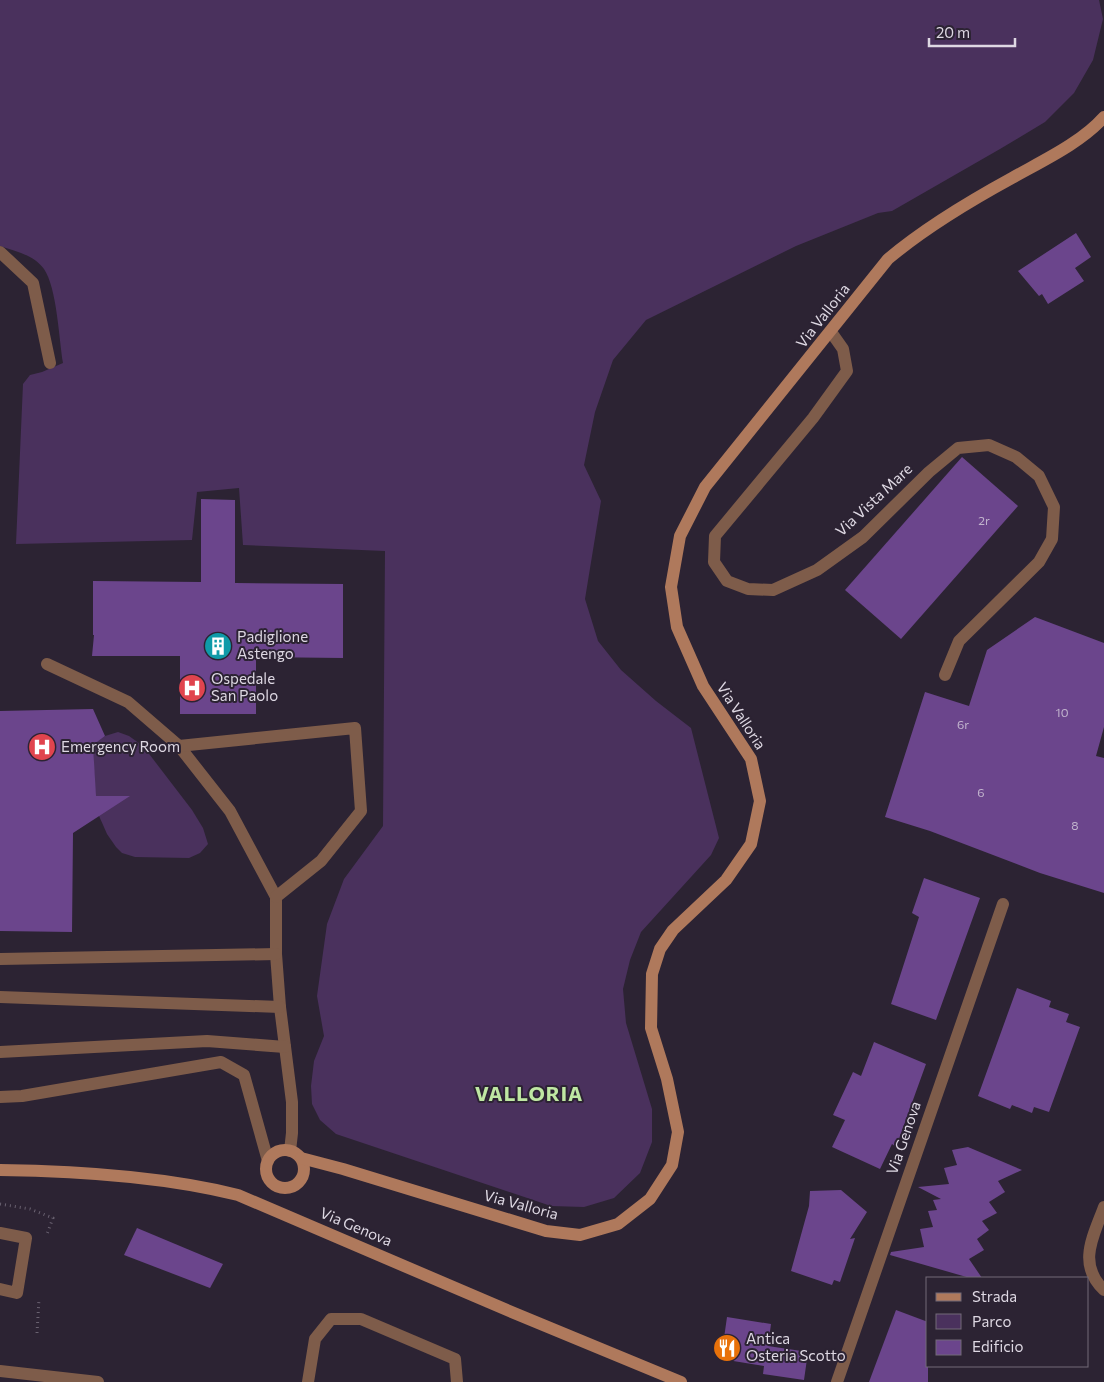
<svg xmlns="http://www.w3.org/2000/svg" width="1104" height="1382" font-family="Commissioner,sans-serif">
<rect width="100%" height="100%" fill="#2c2333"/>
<g fill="#4a315d">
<path d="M 0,0 L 1099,0 L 1103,19 L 1093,60 L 1074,93 L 1045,122 L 1000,149 L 892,211 L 878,213 L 796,246 L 646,320 L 613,360 L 595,412 L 584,465 L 601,501 L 585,599 L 598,641 L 621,670 L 656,701 L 691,728 L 719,838 L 711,855 L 641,932 L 630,960 L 623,989 L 626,1023 L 652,1109 L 652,1142 L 640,1173 L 614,1198 L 584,1207 L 551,1206 L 336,1134 L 320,1120 L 312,1104 L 311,1086 L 314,1061 L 324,1036 L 317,996 L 327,924 L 344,879 L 383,826 L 385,551 L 243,545 L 239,488 L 197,492 L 192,540 L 16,544 L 23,384 L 30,375 L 42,372 L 63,363 C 59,339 57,288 44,269 C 34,255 15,251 0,246 Z"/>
<path d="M 118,732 L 129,736 L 143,746 L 192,810 L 203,828 L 208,844 L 200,853 L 189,858 L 135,857 L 122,853 L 116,847 L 107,834 L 96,809 L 93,751 L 94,744 L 105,736 Z"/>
</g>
<g fill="#6b458c">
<path d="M 1076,233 L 1091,257 L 1075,268 L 1084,281 L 1048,304 L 1042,294 L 1039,296 L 1018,271 Z"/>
<path d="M 962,457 L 1018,506 L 901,639 L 845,590 Z"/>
<path d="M 201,499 L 235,500 L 235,583 L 343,584 L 343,658 L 256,657 L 256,714 L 180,714 L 180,656 L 92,656 L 94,635 L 93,635 L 93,581 L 201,582 Z"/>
<path d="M 1035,617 L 1104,643 L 1104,727 L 1096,756 L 1104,758 L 1104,893 L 1040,873 L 930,831 L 885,817 L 925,692 L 969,706 L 987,650 Z"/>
<path d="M 93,709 L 105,736 L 93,745 L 96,796 L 130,796 L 73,833 L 72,932 L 0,931 L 0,711 Z"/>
<path d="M 924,878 L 980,898 L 936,1020 L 891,1004 L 919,917 L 912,913 Z"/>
<path d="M 1017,988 L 1051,1001 L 1049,1007 L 1069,1014 L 1066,1022 L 1080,1027 L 1049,1112 L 1034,1107 L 1032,1113 L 1012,1105 L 1010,1109 L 978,1096 Z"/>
<path d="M 874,1042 L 926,1064 L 896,1147 L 892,1144 L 880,1169 L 832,1147 L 845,1120 L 833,1115 L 853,1072 L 861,1076 Z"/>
<path d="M 968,1147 L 1022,1170 L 998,1181 L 1005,1192 L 989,1202 L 997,1213 L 982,1221 L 989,1230 L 977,1239 L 984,1250 L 969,1259 L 982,1278 L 970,1278 L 890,1255 L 891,1252 L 924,1247 L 920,1229 L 933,1227 L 928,1211 L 937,1210 L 933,1200 L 941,1199 L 918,1187 L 949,1184 L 944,1168 L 957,1165 L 952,1150 Z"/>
<path d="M 841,1190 L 867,1212 L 850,1239 L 855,1238 L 840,1282 L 834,1280 L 832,1285 L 791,1271 L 809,1206 L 810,1191 Z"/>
<path d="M 137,1228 L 223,1264 L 210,1288 L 124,1255 Z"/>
<path d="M 896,1310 L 928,1322 L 928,1382 L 869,1382 Z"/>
<path d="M 727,1317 L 771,1324 L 768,1346 L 808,1352 L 804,1380 L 763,1374 L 764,1366 L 721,1359 Z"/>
</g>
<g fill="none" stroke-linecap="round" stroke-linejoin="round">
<g stroke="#696170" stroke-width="3" stroke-dasharray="1 4" stroke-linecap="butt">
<path d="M 0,1204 L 30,1209 L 53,1218 L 47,1234"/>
<path d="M 37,1333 L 39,1299"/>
</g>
<g stroke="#7e5c4a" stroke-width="12">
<path d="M 0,252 L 33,283 L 50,363"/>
<path d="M 47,664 L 128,702 L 179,746 L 230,811 L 276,897 L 276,954 L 280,1007 L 292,1102 L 292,1133 L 290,1151"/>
<path d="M 179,746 L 355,728 L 361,811 L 321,861 L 276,897"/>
<path d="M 0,959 L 276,954"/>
<path d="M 0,997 L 280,1007"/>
<path d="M 0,1052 L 207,1041 L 285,1047"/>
<path d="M 0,1097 L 22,1096 L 221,1062 L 244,1075 L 268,1161"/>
<path d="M 0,1233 L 26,1238 L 17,1293 L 0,1289"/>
<path d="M 0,1371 L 98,1382"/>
<path d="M 308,1382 L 315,1339 L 331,1319 L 361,1319 L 455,1359 L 457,1382"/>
</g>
<g stroke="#7e5c4a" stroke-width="12">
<path d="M 831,332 L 843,349 L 847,371 L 813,418 L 715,536 L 714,562 L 727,581 L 748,589 L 773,590 L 817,570 L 863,537 L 929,472 L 958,448 L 989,445 L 1016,457 L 1039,476 L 1054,507 L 1052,539 L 1039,562 L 959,641 L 945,675"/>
<path d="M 1104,1207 C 1093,1237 1077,1264 1104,1290"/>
<path d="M 837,1382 L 1003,904"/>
</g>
<g stroke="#af795c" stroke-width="12">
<circle cx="285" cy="1169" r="19"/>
<path d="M 301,1158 L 343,1169 L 546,1231 L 580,1235 L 618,1224 L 650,1199 L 672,1165 L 678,1132 L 667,1079 L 651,1028 L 652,974 L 660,949 L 673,930 L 726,880 L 751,844 L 760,801 L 751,759 L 703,686 L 677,627 L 671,587 L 680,536 L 705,487 L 888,259 C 926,227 968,202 1012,178 C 1042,161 1081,143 1104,117"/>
<path d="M 0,1170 C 78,1171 162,1176 238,1195 L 514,1313 L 681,1382"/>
</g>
</g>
<defs>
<g id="building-disc" transform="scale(1.4375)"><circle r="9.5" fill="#0f9aa8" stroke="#2c2333"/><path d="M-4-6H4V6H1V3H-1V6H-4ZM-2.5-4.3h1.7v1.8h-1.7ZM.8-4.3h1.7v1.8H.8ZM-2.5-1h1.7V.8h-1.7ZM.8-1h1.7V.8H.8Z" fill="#fff"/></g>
<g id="hospital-disc" transform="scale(1.4375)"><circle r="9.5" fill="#e0444e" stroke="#2c2333"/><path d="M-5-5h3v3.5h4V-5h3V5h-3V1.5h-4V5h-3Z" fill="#fff"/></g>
<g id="restaurant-disc" transform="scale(1.4375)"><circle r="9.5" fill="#e8710a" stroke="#2c2333"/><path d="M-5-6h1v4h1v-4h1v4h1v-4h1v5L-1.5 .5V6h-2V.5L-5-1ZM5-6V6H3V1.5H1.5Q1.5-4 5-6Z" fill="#fff"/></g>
</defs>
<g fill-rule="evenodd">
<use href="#building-disc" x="218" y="646"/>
<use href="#hospital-disc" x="192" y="688"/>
<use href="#hospital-disc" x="42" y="747"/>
<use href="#restaurant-disc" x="727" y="1348"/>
</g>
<g text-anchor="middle" stroke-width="4" stroke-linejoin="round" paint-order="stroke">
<g font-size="12" fill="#c1b3cd">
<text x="984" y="525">2r</text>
<text x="1062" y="717">10</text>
<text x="963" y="729">6r</text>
<text x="981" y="797">6</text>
<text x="1075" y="830">8</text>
</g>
<g font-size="15" fill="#ded8e3" stroke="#2c2333">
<text transform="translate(823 316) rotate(-52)" y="5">Via Valloria</text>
<text transform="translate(874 500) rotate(-43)" y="5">Via Vista Mare</text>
<text transform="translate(741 716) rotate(57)" y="5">Via Valloria</text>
<text transform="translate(904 1138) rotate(-71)" y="5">Via Genova</text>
<text transform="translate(521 1205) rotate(15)" y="5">Via Valloria</text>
<text transform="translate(356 1227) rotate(23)" y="5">Via Genova</text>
</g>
<g font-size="15" fill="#ded8e3" stroke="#2c2333" text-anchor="start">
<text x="237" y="642">Padiglione<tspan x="237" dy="17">Astengo</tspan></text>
<text x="211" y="684">Ospedale<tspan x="211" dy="17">San Paolo</tspan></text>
<text x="61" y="752">Emergency Room</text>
<text x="746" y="1344">Antica<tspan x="746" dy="17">Osteria Scotto</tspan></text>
</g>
<g font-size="20" font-weight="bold" letter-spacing="1" fill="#bfe7a3" stroke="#2c2333">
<text x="529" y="1101">VALLORIA</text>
</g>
</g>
<rect x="926" y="1277" width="162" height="90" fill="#2c2333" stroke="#736b79"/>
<rect x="936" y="1293" width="25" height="8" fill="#af795c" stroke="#736b79"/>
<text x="972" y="1302" font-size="15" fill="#ded8e3">Strada</text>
<rect x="936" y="1314" width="25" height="15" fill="#4a315d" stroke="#736b79"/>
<text x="972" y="1327" font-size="15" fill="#ded8e3">Parco</text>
<rect x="936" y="1340" width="25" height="15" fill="#6b458c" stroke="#736b79"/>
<text x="972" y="1352" font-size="15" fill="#ded8e3">Edificio</text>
<path d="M929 38v8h86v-8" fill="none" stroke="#ded8e3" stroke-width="2.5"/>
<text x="936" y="38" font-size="15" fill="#ded8e3" stroke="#2c2333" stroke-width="4" paint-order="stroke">20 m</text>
</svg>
